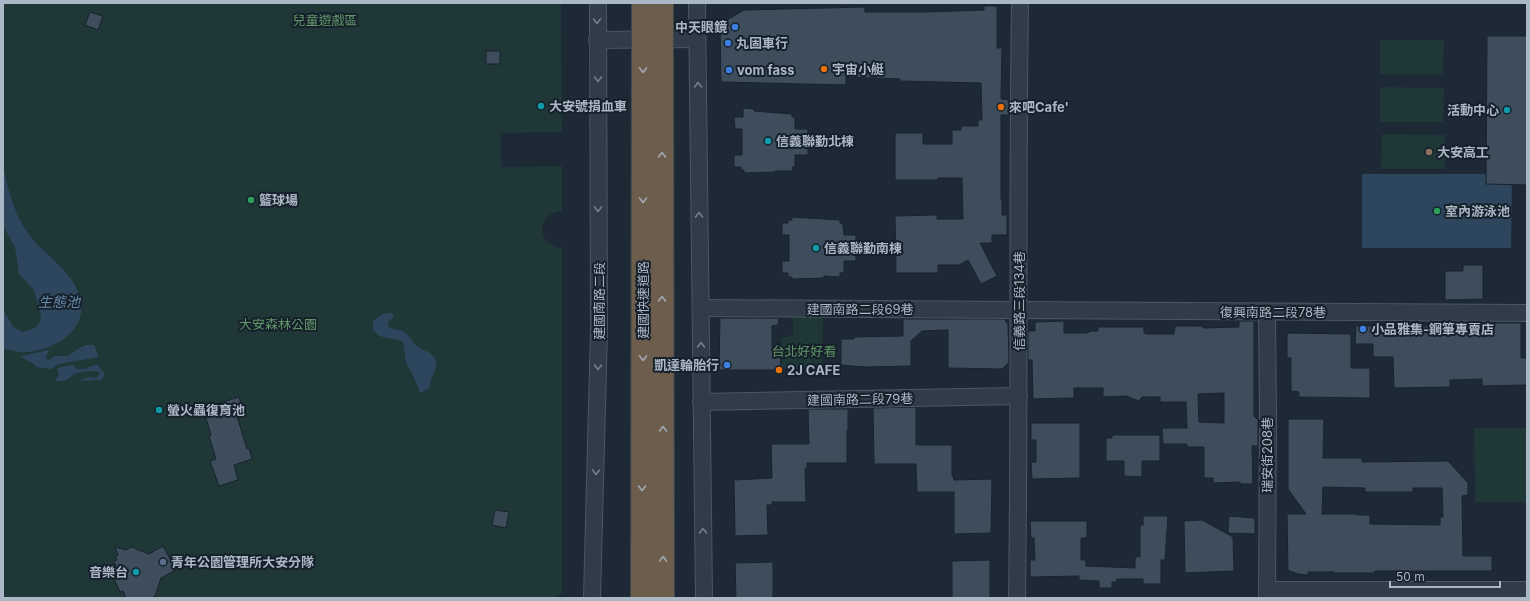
<svg xmlns="http://www.w3.org/2000/svg" width="1530" height="601" font-family="Inter,'Noto Sans TC',sans-serif">
<rect width="100%" height="100%" fill="#1d2a36"/>
<g fill="#1f3737">
<path d="M 3,3 L 561,3 L 562,132 L 501,133 L 501,167 L 562,166 L 562,211 C 536,212 535,246 562,248 L 562,593 L 555,598 L 3,598 Z"/>
<path d="M 1380,40 L 1444,40 L 1443,75 L 1380,74 Z"/>
<path d="M 1380,87 L 1444,88 L 1443,122 L 1380,122 Z"/>
<path d="M 1382,134 L 1445,135 L 1445,169 L 1381,169 Z"/>
<path d="M 793,316 L 823,316 L 822,370 L 782,369 L 782,338 L 793,335 Z"/>
<path d="M 1474,428 L 1527,428 L 1527,502 L 1475,502 Z"/>
</g>
<g fill="#2d465d">
<path d="M 3,166 C 8,190 15,217 30,236 C 46,256 73,272 80,297 C 89,330 55,350 27,352 C 19,353 11,350 3,348 L 3,309 L 13,327 L 23,332 L 35,328 L 40,322 L 41,314 L 34,290 L 19,274 L 15,247 L 3,226 Z"/>
<path d="M 1362,174 L 1512,174 L 1511,248 L 1362,248 Z"/>
<path d="M 392,313 L 394,316 L 388,322 L 389,327 C 394,330 399,329 404,332 C 410,335 411,342 417,346 C 423,350 434,353 436,361 C 438,369 429,378 430,388 L 420,393 C 417,382 410,372 406,361 C 404,354 405,348 403,342 C 391,336 382,341 373,330 L 373,321 L 383,314 Z"/>
<path d="M 85,345 L 94,345 L 99,357 L 59,364 L 51,369 L 36,367 C 33,361 26,361 21,356 L 49,350 L 46,357 L 46,359 L 49,360 L 54,356 L 67,356 Z"/>
<path d="M 97,364 L 104,373 L 104,376 L 101,380 L 78,381 L 89,377 L 97,378 L 100,373 C 97,370 84,371 78,373 C 68,375 70,384 54,380 L 59,376 L 57,369 L 61,367 L 74,365 L 76,369 L 85,369 Z"/>
</g>
<g fill="#3d4d5b" stroke="#18232d" fill-rule="evenodd">
<path d="M 984,6 L 997,6 L 997,48 L 1002,48 L 1001,99 L 1009,100 L 1009,115 L 1001,115 L 1001,199 L 1002,199 L 1002,215 L 1007,215 L 1007,235 L 992,235 L 992,243 L 980,243 L 997,276 L 981,284 L 968,260 L 959,265 L 938,265 L 938,273 L 896,273 L 895,216 L 937,215 L 937,219 L 963,219 L 962,178 L 938,178 L 938,180 L 895,180 L 895,133 L 923,133 L 923,144 L 952,144 L 952,130 L 961,130 L 961,126 L 978,126 L 978,120 L 982,120 L 981,83 L 900,81 L 900,79 L 846,77 L 846,85 L 721,82 L 720,24 L 744,10 L 865,7 L 865,12 L 923,12 L 984,10 Z"/>
<path d="M 90,12 L 103,16 L 98,30 L 85,25 Z"/>
<path d="M 1487,36 L 1527,36 L 1527,185 L 1486,184 Z"/>
<rect x="486" y="51" width="14" height="13"/>
<path d="M 743,108 L 754,109 L 754,111 L 792,114 L 792,117 L 795,117 L 795,129 L 808,129 L 808,155 L 795,155 L 795,167 L 792,167 L 793,171 L 775,171 L 776,172 L 744,173 L 744,170 L 741,170 L 741,167 L 734,167 L 734,155 L 742,155 L 742,129 L 735,129 L 734,117 L 743,117 Z"/>
<path d="M 792,217 L 840,220 L 840,223 L 843,224 L 844,235 L 856,235 L 856,261 L 844,261 L 844,273 L 840,273 L 840,277 L 824,276 L 824,278 L 792,279 L 792,277 L 788,277 L 788,273 L 782,273 L 782,261 L 789,261 L 789,235 L 782,235 L 782,223 L 788,223 L 788,220 L 792,220 Z"/>
<path d="M 1463,265 L 1483,265 L 1483,299 L 1445,300 L 1445,271 L 1463,271 Z"/>
<path d="M 720,318 L 779,318 L 778,325 L 772,326 L 772,347 L 780,347 L 781,370 L 719,370 Z"/>
<path d="M 903,319 L 1004,319 L 1008,324 L 1009,362 L 1002,369 L 948,368 L 948,330 L 922,331 L 911,341 L 911,366 L 865,367 L 841,365 L 841,339 L 854,339 L 854,337 L 903,336 Z"/>
<path d="M 1064,321 L 1064,333 L 1087,333 L 1091,331 L 1098,331 L 1098,327 L 1144,327 L 1144,333 L 1147,334 L 1174,334 L 1175,326 L 1203,326 L 1203,328 L 1205,328 L 1239,327 L 1239,321 L 1254,321 L 1254,416 L 1258,420 L 1258,446 L 1252,446 L 1253,484 L 1240,484 L 1240,482 L 1213,483 L 1213,478 L 1204,478 L 1204,447 L 1187,447 L 1187,444 L 1163,444 L 1162,428 L 1187,428 L 1186,402 L 1160,402 L 1160,397 L 1142,397 L 1139,401 L 1126,396 L 1103,397 L 1103,388 L 1074,388 L 1074,398 L 1033,399 L 1032,360 L 1028,360 L 1028,331 L 1035,331 L 1035,322 ZM 1224,393 L 1224,423 L 1199,422 L 1198,394 Z"/>
<path d="M 1484,323 L 1521,323 L 1521,358 L 1527,358 L 1527,385 L 1482,386 L 1482,379 L 1450,380 L 1450,387 L 1394,388 L 1393,357 L 1373,357 L 1373,344 L 1355,344 L 1356,326 L 1431,326 L 1431,333 L 1484,332 Z"/>
<path d="M 1287,333 L 1351,334 L 1351,368 L 1370,368 L 1370,398 L 1299,397 L 1299,392 L 1291,391 L 1291,358 L 1287,358 Z"/>
<path d="M 239,397 L 243,410 L 236,413 L 247,449 L 249,448 L 252,459 L 234,465 L 238,480 L 219,486 L 210,461 L 216,459 L 209,436 L 211,435 L 203,408 Z"/>
<path d="M 916,407 L 916,445 L 952,445 L 952,476 L 953,476 L 954,480 L 992,479 L 991,533 L 954,534 L 954,492 L 917,492 L 916,464 L 874,464 L 873,408 Z"/>
<path d="M 808,409 L 848,409 L 848,431 L 847,431 L 847,463 L 807,463 L 807,469 L 805,469 L 806,502 L 772,502 L 772,505 L 767,505 L 768,535 L 735,536 L 734,480 L 772,478 L 771,444 L 809,444 Z"/>
<path d="M 1288,419 L 1324,419 L 1323,458 L 1362,458 L 1362,462 L 1448,461 L 1468,483 L 1468,495 L 1462,496 L 1463,556 L 1492,556 L 1492,571 L 1375,571 L 1375,573 L 1334,573 L 1334,572 L 1308,572 L 1308,575 L 1298,574 L 1288,570 L 1287,514 L 1306,514 L 1288,489 ZM 1323,487 L 1365,488 L 1365,492 L 1413,492 L 1413,488 L 1442,488 L 1443,517 L 1440,517 L 1440,525 L 1370,524 L 1370,515 L 1357,515 L 1357,514 L 1322,514 Z"/>
<path d="M 1031,423 L 1080,423 L 1080,478 L 1032,479 L 1031,462 L 1036,462 L 1036,440 L 1031,440 Z"/>
<path d="M 1112,435 L 1160,435 L 1160,461 L 1142,461 L 1142,477 L 1124,476 L 1124,461 L 1106,461 L 1106,438 L 1112,438 Z"/>
<path d="M 495,510 L 509,512 L 506,528 L 492,525 Z"/>
<path d="M 1143,516 L 1168,516 L 1165,560 L 1161,560 L 1161,584 L 1143,584 L 1143,579 L 1117,579 L 1116,582 L 1112,582 L 1112,588 L 1099,588 L 1099,581 L 1079,580 L 1079,576 L 1030,577 L 1030,560 L 1035,560 L 1034,538 L 1031,538 L 1030,521 L 1087,521 L 1087,538 L 1081,538 L 1081,560 L 1086,560 L 1086,566 L 1135,568 L 1135,557 L 1140,557 L 1140,525 L 1143,525 Z"/>
<path d="M 1229,516 L 1255,518 L 1255,534 L 1228,533 Z"/>
<path d="M 1202,520 L 1233,537 L 1234,571 L 1185,573 L 1184,521 Z"/>
<path d="M 163,546 L 176,570 L 161,578 L 155,596 L 151,598 L 126,598 L 123,591 L 120,592 L 113,576 L 116,575 L 113,569 L 116,567 L 114,561 L 117,560 L 115,556 L 118,555 L 115,547 L 126,550 L 131,547 L 149,554 Z"/>
<path d="M 990,560 L 990,598 L 952,598 L 952,561 Z"/>
<path d="M 773,562 L 773,598 L 736,598 L 735,563 Z"/>
</g>
<g fill="none" stroke-linecap="round" stroke-linejoin="round">
<g stroke="#4b5762" stroke-width="18">
<g id="minor">
<path d="M 697,3 L 704,598"/>
<path d="M 597,40 L 697,39"/>
<path d="M 701,308 L 1527,313"/>
<path d="M 1267,312 L 1268,416 L 1267,598"/>
<path d="M 701,402 L 1019,396"/>
<path d="M 1267,590 L 1527,590"/>
<path d="M 592,598 L 599,329 L 598,3"/>
<path d="M 1017,598 C 1020,400 1017,201 1020,3"/>
</g>
</g>
<use href="#minor" stroke="#303c47" stroke-width="16"/>
<g stroke="#3b4751" stroke-width="24" stroke-linecap="butt">
<g id="highway-bridge">
<path d="M 662,3 L 663,598"/>
<path d="M 642,598 L 643,3"/>
</g>
</g>
<use href="#highway-bridge" stroke="#6d5d4d" stroke-width="22"/>
</g>
<defs><path id="oneway-chevron" d="M-2-3.5L2.5 0L-2 3.5" fill="none" stroke-width="1.6" stroke-linecap="round" stroke-linejoin="round"/></defs>
<g stroke="#73808c">
<use href="#oneway-chevron" transform="translate(597 21) rotate(91)"/>
<use href="#oneway-chevron" transform="translate(598 79) rotate(90)"/>
<use href="#oneway-chevron" transform="translate(698 85) rotate(-91)"/>
<use href="#oneway-chevron" transform="translate(598 209) rotate(90)"/>
<use href="#oneway-chevron" transform="translate(699 215) rotate(-91)"/>
<use href="#oneway-chevron" transform="translate(701 345) rotate(-90)"/>
<use href="#oneway-chevron" transform="translate(598 367) rotate(91)"/>
<use href="#oneway-chevron" transform="translate(596 472) rotate(92)"/>
<use href="#oneway-chevron" transform="translate(703 531) rotate(-91)"/>
</g>
<g stroke="#a1aab2">
<use href="#oneway-chevron" transform="translate(643 70) rotate(90)"/>
<use href="#oneway-chevron" transform="translate(662 155) rotate(-90)"/>
<use href="#oneway-chevron" transform="translate(643 200) rotate(90)"/>
<use href="#oneway-chevron" transform="translate(662 299) rotate(-90)"/>
<use href="#oneway-chevron" transform="translate(643 358) rotate(90)"/>
<use href="#oneway-chevron" transform="translate(663 429) rotate(-90)"/>
<use href="#oneway-chevron" transform="translate(642 488) rotate(90)"/>
<use href="#oneway-chevron" transform="translate(663 559) rotate(-90)"/>
</g>
<g fill="#3f7fe0" stroke="#16212b" stroke-width="1.5">
<circle cx="735" cy="27" r="4"/>
<circle cx="728" cy="43" r="4"/>
<circle cx="729" cy="70" r="4"/>
<circle cx="1363" cy="329" r="4"/>
<circle cx="727" cy="365" r="4"/>
</g>
<g fill="#e8710a" stroke="#16212b" stroke-width="1.5">
<circle cx="824" cy="69" r="4"/>
<circle cx="1001" cy="107" r="4"/>
<circle cx="779" cy="370" r="4"/>
</g>
<g fill="#0f9aa8" stroke="#16212b" stroke-width="1.5">
<circle cx="541" cy="106" r="4"/>
<circle cx="1507" cy="110" r="4"/>
<circle cx="768" cy="141" r="4"/>
<circle cx="816" cy="248" r="4"/>
<circle cx="159" cy="410" r="4"/>
<circle cx="136" cy="572" r="4"/>
</g>
<circle fill="#8d6e63" stroke="#16212b" stroke-width="1.5" cx="1429" cy="152" r="4"/>
<g fill="#2e9e5b" stroke="#16212b" stroke-width="1.5">
<circle cx="251" cy="200" r="4"/>
<circle cx="1437" cy="211" r="4"/>
</g>
<circle fill="#5c6f8a" stroke="#16212b" stroke-width="1.5" cx="163" cy="562" r="4"/>
<g text-anchor="middle" stroke-width="4" stroke-linejoin="round" paint-order="stroke">
<g font-size="13" fill="#609567" stroke="#16212b">
<text x="325" y="25">兒童遊戲區</text>
<text x="278" y="329">大安森林公園</text>
<text x="804" y="356">台北好好看</text>
</g>
<g font-size="13" font-weight="bold" fill="#aab7c4" stroke="#16212b" text-anchor="start">
<text x="727" y="32" text-anchor="end">中天眼鏡</text>
<text x="736" y="48">丸固車行</text>
<text x="832" y="74">宇宙小艇</text>
<text x="737" y="75">vom fass</text>
<text x="549" y="111">大安號捐血車</text>
<text x="1009" y="112">來吧Cafe'</text>
<text x="1499" y="115" text-anchor="end">活動中心</text>
<text x="776" y="146">信義聯勤北棟</text>
<text x="1437" y="157">大安高工</text>
<text x="259" y="205">籃球場</text>
<text x="1445" y="216">室內游泳池</text>
<text x="824" y="253">信義聯勤南棟</text>
<text x="1371" y="334">小品雅集-鋼筆專賣店</text>
<text x="719" y="370" text-anchor="end">凱達輪胎行</text>
<text x="787" y="375">2J CAFE</text>
<text x="167" y="415">螢火蟲復育池</text>
<text x="171" y="567">青年公園管理所大安分隊</text>
<text x="128" y="577" text-anchor="end">音樂台</text>
</g>
<g font-size="13" fill="#aab7c4" stroke="#16212b">
<text transform="translate(643 300) rotate(-90)" y="5">建國快速道路</text>
<text transform="translate(599 301) rotate(-90)" y="5">建國南路二段</text>
<text transform="translate(1019 301) rotate(-90)" y="5">信義路三段134巷</text>
<text x="860" y="314">建國南路二段69巷</text>
<text x="1273" y="317">復興南路二段78巷</text>
<text transform="translate(860 399) rotate(-1)" y="5">建國南路二段79巷</text>
<text transform="translate(1267 455) rotate(-90)" y="5">瑞安街208巷</text>
</g>
<g font-size="14" font-style="italic" fill="#678bab" stroke="#16212b">
<text x="59" y="307">生態池</text>
</g>
</g>
<rect width="1530" height="601" fill="none" stroke="#aab7c4" stroke-width="8"/>
<path d="M1390 581v6h110v-6" fill="none" stroke="#aab7c4" stroke-width="2"/>
<text x="1396" y="581" font-size="12" fill="#aab7c4" stroke="#16212b" stroke-width="3" paint-order="stroke">50 m</text>
</svg>
